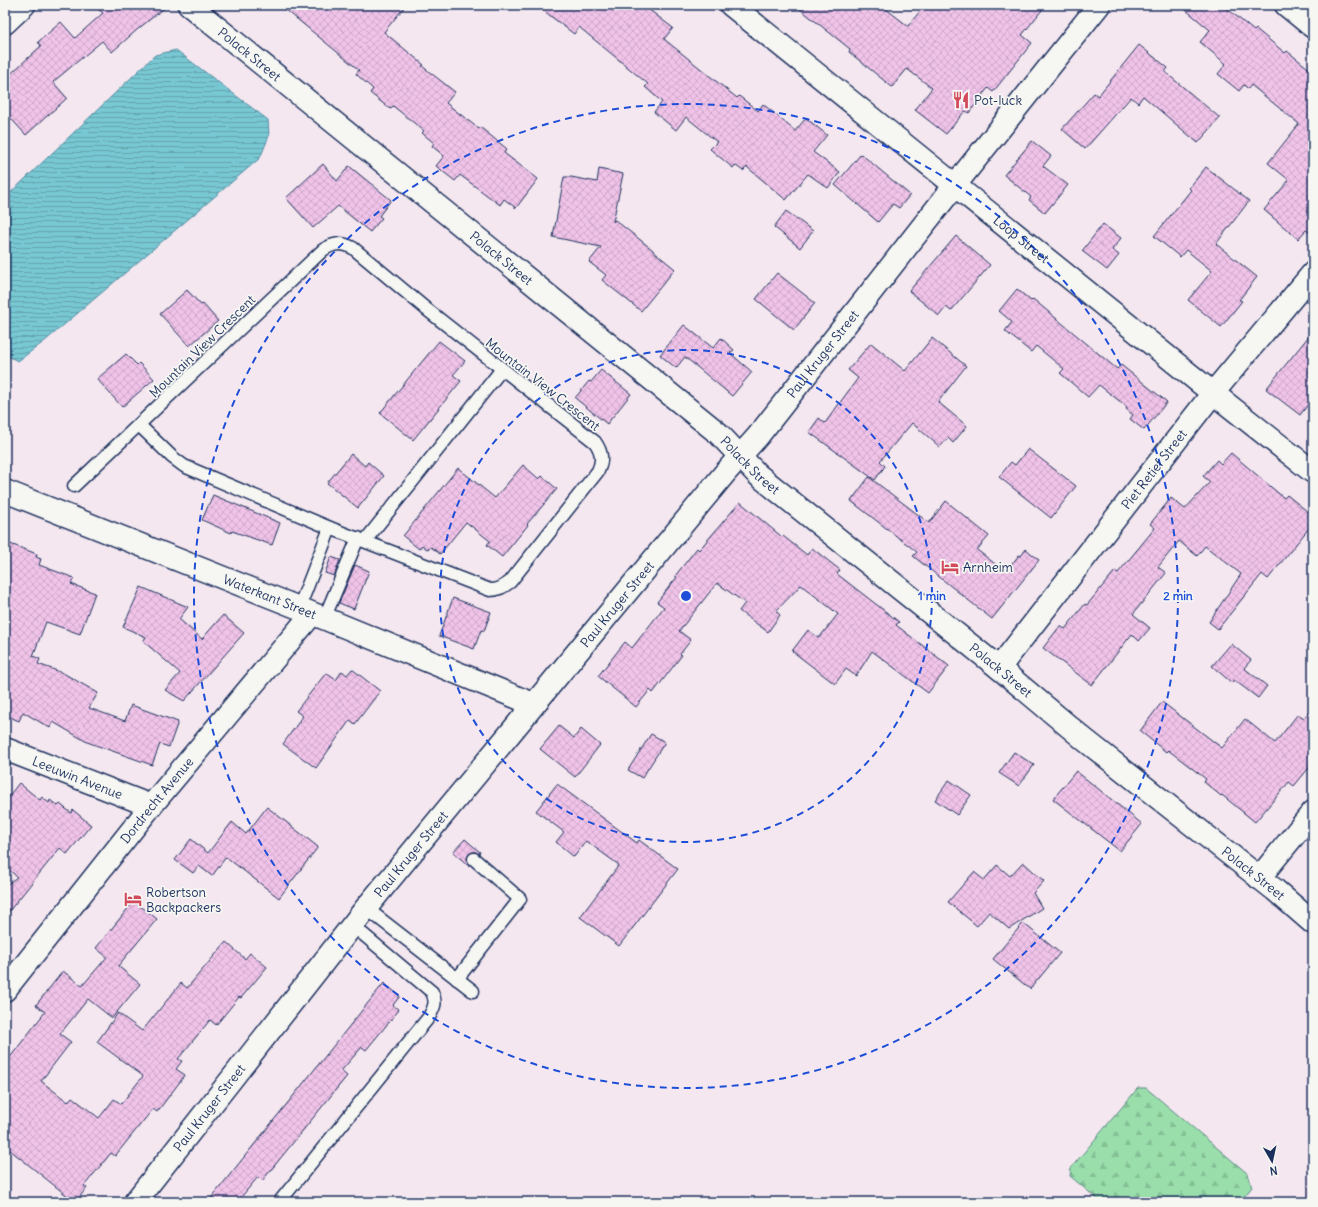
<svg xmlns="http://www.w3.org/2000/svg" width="1318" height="1207" font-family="Delius,sans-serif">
<defs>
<pattern id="forest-firs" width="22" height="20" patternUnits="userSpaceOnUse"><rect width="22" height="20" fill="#9adfab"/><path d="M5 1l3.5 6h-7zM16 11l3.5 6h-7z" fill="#84c096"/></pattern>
<pattern id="water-rules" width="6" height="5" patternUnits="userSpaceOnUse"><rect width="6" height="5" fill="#78c8d3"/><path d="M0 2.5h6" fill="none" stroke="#62a3ae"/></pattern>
<pattern id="building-cross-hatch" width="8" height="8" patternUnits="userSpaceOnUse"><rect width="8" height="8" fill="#f0c3e8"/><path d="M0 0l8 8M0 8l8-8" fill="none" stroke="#cda8c9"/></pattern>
</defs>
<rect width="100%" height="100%" fill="#f4e7ef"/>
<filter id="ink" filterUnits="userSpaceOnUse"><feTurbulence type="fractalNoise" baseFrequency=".025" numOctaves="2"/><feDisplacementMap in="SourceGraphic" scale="8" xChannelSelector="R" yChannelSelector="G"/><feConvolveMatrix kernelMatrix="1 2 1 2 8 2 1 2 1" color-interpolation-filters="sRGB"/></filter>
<g filter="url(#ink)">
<path fill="url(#forest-firs)" stroke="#5a8784" d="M 1138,1088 L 1146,1088 L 1248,1174 L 1252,1187 L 1240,1202 L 1101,1202 L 1070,1176 L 1071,1168 Z"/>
<path fill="url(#water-rules)" stroke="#538ba4" d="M 176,50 L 268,120 L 269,136 L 260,158 L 45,341 L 18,361 L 5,355 L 5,198 L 155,55 Z"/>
<g fill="url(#building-cross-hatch)" stroke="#1b2f5e">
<path d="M 93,5 L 168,5 L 138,29 L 112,52 L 102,41 L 53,82 L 67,98 L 26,135 L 5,112 L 5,79 L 41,46 L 38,42 L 61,22 L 75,38 L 103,13 Z"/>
<path d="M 280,5 L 406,5 L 384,32 L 424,65 L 422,66 L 455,92 L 446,103 L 479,129 L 480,127 L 507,149 L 504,153 L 538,179 L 516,208 L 504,199 L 500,205 L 460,175 L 455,181 L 436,166 L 444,156 L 432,146 L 434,143 L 422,133 L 424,131 L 393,106 L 390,109 L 370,93 L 373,89 L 356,74 L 359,70 Z"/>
<path d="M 536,5 L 643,5 L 673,28 L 664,39 L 737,98 L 739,96 L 758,111 L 763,104 L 795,131 L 806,118 L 827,135 L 813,152 L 840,172 L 828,188 L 808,174 L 786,200 L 747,167 L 743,171 L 735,165 L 733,168 L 710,149 L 717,142 L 686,117 L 676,130 L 654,112 L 662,102 L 645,87 L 648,84 L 579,27 L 574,34 Z"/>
<path d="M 795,5 L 881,5 L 908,26 L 925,5 L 1046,5 L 1022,35 L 1032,43 L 993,92 L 988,88 L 969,113 L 965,111 L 946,134 L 915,110 L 932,88 L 907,69 L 892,87 L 849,52 L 850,49 Z"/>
<path d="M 1180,5 L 1223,5 L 1254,31 L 1256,29 L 1285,53 L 1287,51 L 1313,72 L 1313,235 L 1306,230 L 1298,239 L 1264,210 L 1289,180 L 1268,163 L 1299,124 L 1251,85 L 1248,89 L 1244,85 L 1239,91 L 1218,74 L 1226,64 L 1200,42 L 1210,30 Z"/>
<path d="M 1139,45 L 1168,68 L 1165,72 L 1220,118 L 1198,143 L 1143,96 L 1138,103 L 1131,97 L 1085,149 L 1062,129 L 1094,93 L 1098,96 Z"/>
<path d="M 1032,141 L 1051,156 L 1043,166 L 1068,185 L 1045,213 L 1029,200 L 1031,197 L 1004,175 Z"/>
<path d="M 861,154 L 910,195 L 899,208 L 893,204 L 878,222 L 835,185 Z"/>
<path d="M 323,164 L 337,181 L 349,166 L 391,200 L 379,216 L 382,218 L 370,232 L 338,206 L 313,228 L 286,198 Z"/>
<path d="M 1206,167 L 1249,201 L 1216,244 L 1257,277 L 1239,300 L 1242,301 L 1221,327 L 1188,300 L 1212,271 L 1186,250 L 1180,257 L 1154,236 L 1191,190 L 1189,188 Z"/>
<path d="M 599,169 L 623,174 L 613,222 L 615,220 L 653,250 L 653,251 L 675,269 L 641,311 L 602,280 L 606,275 L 589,262 L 601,247 L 553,237 L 564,177 L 571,177 L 597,182 Z"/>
<path d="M 786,211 L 813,231 L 800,248 L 774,227 Z"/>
<path d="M 1103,224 L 1121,238 L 1112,250 L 1119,255 L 1107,270 L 1082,251 Z"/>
<path d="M 956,236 L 990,265 L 951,311 L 946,307 L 939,316 L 909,291 Z"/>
<path d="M 777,273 L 815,303 L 794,330 L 756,299 Z"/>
<path d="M 1017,289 L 1031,301 L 1033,299 L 1117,369 L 1121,365 L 1167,402 L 1144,430 L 1130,419 L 1133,415 L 1126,409 L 1127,407 L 1099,385 L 1088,397 L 1060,373 L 1064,369 L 1036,346 L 1031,352 L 1005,331 L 1012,322 L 999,311 Z"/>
<path d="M 187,290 L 201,305 L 203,304 L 218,321 L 189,346 L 160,314 Z"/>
<path d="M 684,325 L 713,348 L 721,338 L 734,350 L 730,353 L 752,372 L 732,396 L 685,357 L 676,368 L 660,355 Z"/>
<path d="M 1313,331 L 1313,398 L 1300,415 L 1266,389 Z"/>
<path d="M 932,338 L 966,366 L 938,402 L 967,426 L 953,443 L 948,438 L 940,447 L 912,423 L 880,461 L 885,466 L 875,480 L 809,432 L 819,418 L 825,423 L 858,378 L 848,370 L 871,343 L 905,371 Z"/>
<path d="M 439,341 L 465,361 L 453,375 L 461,381 L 413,440 L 380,413 Z"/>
<path d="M 126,354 L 137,365 L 139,363 L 154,379 L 122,407 L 97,379 Z"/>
<path d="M 601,370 L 631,394 L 607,424 L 575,398 L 589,381 L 591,382 Z"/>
<path d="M 1028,449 L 1076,486 L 1051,518 L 999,477 L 1011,462 L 1015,465 Z"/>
<path d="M 1231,453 L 1284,498 L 1287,495 L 1313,516 L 1313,523 L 1268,579 L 1262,574 L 1218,629 L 1209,622 L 1241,574 L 1205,546 L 1197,556 L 1179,541 L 1158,567 L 1166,573 L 1133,614 L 1150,628 L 1139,641 L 1132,634 L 1092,685 L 1043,648 L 1060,626 L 1065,629 L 1085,604 L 1087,605 L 1115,571 L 1118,573 L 1155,528 L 1150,524 L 1171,498 L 1185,509 L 1210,482 L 1203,476 L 1217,460 L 1221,464 Z"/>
<path d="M 351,454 L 365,466 L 368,462 L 384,476 L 358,508 L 327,483 Z"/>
<path d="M 523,465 L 539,479 L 542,476 L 557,489 L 527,524 L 528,525 L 502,557 L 487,545 L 490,541 L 466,522 L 440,554 L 431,547 L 428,550 L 422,545 L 419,549 L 403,536 L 458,468 L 495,498 Z"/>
<path d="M 869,477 L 929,523 L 946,501 L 989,536 L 977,550 L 1003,570 L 1007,566 L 1009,568 L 1019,555 L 1021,556 L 1026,549 L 1039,560 L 992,619 L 913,556 L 917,552 L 851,501 Z"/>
<path d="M 213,495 L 280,523 L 272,545 L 232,531 L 231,533 L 202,520 Z"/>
<path d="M 740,502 L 782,537 L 783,536 L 807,555 L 812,548 L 840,570 L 837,574 L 899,622 L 896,625 L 949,666 L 928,693 L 872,651 L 856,676 L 846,669 L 835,684 L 792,651 L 808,630 L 819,638 L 838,614 L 801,585 L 776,611 L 780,615 L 768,632 L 739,611 L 745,603 L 717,583 L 679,631 L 691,640 L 680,654 L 682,655 L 653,693 L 650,690 L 636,707 L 598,676 L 625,642 L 632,648 L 664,607 L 657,602 L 677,577 L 675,576 L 697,548 L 699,550 Z"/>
<path d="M 5,542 L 37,554 L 36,557 L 41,559 L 39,565 L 74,578 L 71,584 L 95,593 L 80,634 L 46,622 L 33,656 L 40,659 L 38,664 L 63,673 L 98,693 L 89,708 L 125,721 L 131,705 L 178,722 L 169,747 L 160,744 L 152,765 L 87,742 L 53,722 L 50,728 L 23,712 L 19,721 L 5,715 Z"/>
<path d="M 331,557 L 340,560 L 334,576 L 325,573 Z"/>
<path d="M 355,565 L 369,571 L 354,609 L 339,603 Z"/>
<path d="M 141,587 L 188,607 L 179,619 L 202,639 L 223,615 L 244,633 L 184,701 L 165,690 L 180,673 L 143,641 L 146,637 L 123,627 Z"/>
<path d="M 453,598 L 491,612 L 484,631 L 481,630 L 474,649 L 439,636 Z"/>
<path d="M 1231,644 L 1251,660 L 1244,668 L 1267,686 L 1258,698 L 1234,680 L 1232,683 L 1212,666 Z"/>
<path d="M 352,669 L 380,691 L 355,724 L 350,720 L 316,768 L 283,744 L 303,716 L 296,711 L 326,673 L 336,680 L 342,671 L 347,675 Z"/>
<path d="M 1162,702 L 1222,748 L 1245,719 L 1275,743 L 1298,714 L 1304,718 L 1313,707 L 1313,763 L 1294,786 L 1289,782 L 1255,822 L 1222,795 L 1221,796 L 1204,782 L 1206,779 L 1168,750 L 1166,752 L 1140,731 Z"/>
<path d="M 559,726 L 574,738 L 581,729 L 600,745 L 575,777 L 540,749 Z"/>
<path d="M 651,734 L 665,742 L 642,778 L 628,770 Z"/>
<path d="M 1014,752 L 1034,765 L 1019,786 L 999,773 Z"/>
<path d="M 1076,771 L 1142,824 L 1120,851 L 1053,799 Z"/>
<path d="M 949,780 L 971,795 L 957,815 L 935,800 Z"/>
<path d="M 19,783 L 40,800 L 42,797 L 49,803 L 50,800 L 58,806 L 60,804 L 71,813 L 73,810 L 91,825 L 67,854 L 60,848 L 5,916 L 5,886 L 17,877 L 5,866 L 5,851 L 11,843 L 5,838 L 5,801 Z"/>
<path d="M 557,784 L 637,843 L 639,840 L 678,869 L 619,946 L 580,917 L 619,865 L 586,841 L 574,857 L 556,842 L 564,832 L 536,811 Z"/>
<path d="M 267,807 L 318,847 L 279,898 L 226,857 L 212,876 L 199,866 L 193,873 L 175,860 L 191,839 L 208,853 L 232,822 L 246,834 Z"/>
<path d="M 465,839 L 480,852 L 479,854 L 476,852 L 472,852 L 469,854 L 467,858 L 469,866 L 453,852 Z"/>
<path d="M 1023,862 L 1044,881 L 1033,893 L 1042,908 L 1009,929 L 989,912 L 977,926 L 948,902 L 974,872 L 984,880 L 997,865 L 1010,876 Z"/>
<path d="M 134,901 L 157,919 L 118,966 L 140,984 L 112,1018 L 88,999 L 60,1034 L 71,1042 L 41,1081 L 68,1102 L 72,1097 L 99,1118 L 114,1099 L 121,1104 L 143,1076 L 97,1042 L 118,1013 L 142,1031 L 181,983 L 187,988 L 226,942 L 245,959 L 250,953 L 267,967 L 241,998 L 239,997 L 216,1025 L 210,1020 L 178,1059 L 182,1061 L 176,1069 L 185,1075 L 157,1112 L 153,1109 L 115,1156 L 111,1153 L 84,1186 L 87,1188 L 75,1202 L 5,1146 L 5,1064 L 45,1012 L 36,1005 L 63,971 L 82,986 L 107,957 L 96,948 Z"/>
<path d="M 1023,923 L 1060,953 L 1030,989 L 993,959 Z"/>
<path d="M 384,983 L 400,996 L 393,1005 L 399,1010 L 366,1050 L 362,1047 L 341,1071 L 347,1076 L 262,1181 L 258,1177 L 237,1202 L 208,1202 Z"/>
</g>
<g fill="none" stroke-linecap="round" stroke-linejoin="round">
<g stroke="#1b2f5e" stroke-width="15">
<g id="lane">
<path d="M 74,486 L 323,250 C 334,243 342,242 353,248 L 425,308 L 595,442 C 602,452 603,460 598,471 L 510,582 C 503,587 498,590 490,590 L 330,528 L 184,466 L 172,457 L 139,425"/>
<path d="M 365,541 L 502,369"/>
<path d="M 299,608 L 330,528"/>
<path d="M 324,619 L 358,538"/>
<path d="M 366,908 L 473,991"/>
<path d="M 457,979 L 520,899 L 474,859"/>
<path d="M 281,1200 L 429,1017 C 434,1008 437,1002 432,992 L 352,925"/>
</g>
</g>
<g stroke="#1b2f5e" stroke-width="25">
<g id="street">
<path id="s1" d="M 189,5 L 718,433 L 758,475 L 999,668 L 1085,740 L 1275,890 L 1313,923"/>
<path id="s2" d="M 731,5 L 1199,382 L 1313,472"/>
<path d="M 1286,5 L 1313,27"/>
<path d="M 5,23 L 24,5"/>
<path id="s3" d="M 5,491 L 299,608 L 533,704"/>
<path id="s4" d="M 999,668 L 1213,393 L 1313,273"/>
<path id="s5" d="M 5,749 L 151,806"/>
<path d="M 1259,878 L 1313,812"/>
<path id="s6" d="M 5,990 L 151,806 L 312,614"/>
</g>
</g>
<g stroke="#1b2f5e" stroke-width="25">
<g id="secondary">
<path id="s7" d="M 135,1202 L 366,908 L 725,473 L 758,436 L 955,185 L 1099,5"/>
</g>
</g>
<use href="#lane" stroke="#f6f6f2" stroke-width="12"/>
<use href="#street" stroke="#f6f6f2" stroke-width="22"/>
<use href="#secondary" stroke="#f6f6f2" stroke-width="22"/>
</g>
</g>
<g fill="none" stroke="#1d4ed8" stroke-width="2" stroke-dasharray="7 5">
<circle cx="686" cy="596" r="246"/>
<circle cx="686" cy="596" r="492"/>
</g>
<defs>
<g id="restaurant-bare" transform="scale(1.38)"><path d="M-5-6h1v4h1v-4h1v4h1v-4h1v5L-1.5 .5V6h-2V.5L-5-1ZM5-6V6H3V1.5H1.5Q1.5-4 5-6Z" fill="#d1495b" stroke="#f6f6f2" stroke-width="2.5" paint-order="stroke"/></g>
<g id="hotel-bare" transform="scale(1.38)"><path d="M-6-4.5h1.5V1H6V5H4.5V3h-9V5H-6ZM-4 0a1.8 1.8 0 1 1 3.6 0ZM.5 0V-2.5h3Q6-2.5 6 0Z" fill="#d1495b" stroke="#f6f6f2" stroke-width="2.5" paint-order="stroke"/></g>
</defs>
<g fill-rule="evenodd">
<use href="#restaurant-bare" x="961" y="100"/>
<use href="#hotel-bare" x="950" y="567"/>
<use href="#hotel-bare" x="133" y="899"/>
</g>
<g text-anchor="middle" stroke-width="3.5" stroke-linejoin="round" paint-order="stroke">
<g font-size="13" fill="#1b2f5e" stroke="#f6f6f2">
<text dy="5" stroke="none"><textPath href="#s1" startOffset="78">Polack Street</textPath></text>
<text dy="5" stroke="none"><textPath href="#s2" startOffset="373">Loop Street</textPath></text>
<text dy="5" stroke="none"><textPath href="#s1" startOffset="402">Polack Street</textPath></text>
<text transform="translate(202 346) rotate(-44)" y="5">Mountain View Crescent</text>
<text dy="5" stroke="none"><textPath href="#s7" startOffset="1092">Paul Kruger Street</textPath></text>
<text transform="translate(543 384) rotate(38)" y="5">Mountain View Crescent</text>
<text dy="5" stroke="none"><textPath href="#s1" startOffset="726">Polack Street</textPath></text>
<text dy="5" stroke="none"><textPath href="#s4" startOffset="252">Piet Retief Street</textPath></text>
<text dy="5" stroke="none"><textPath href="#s3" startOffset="285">Waterkant Street</textPath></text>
<text dy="5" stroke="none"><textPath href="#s7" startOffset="768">Paul Kruger Street</textPath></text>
<text dy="5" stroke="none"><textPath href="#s1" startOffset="1050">Polack Street</textPath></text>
<text dy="5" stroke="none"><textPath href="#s5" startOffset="78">Leeuwin Avenue</textPath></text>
<text dy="5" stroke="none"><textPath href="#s6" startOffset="243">Dordrecht Avenue</textPath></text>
<text dy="5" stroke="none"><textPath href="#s7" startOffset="444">Paul Kruger Street</textPath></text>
<text dy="5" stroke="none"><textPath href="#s1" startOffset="1374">Polack Street</textPath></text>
<text dy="5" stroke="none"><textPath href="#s7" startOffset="120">Paul Kruger Street</textPath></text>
</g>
<g font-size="13" fill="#1b2f5e" stroke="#f6f6f2" text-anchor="start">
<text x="974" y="105">Pot-luck</text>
<text x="963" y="572">Arnheim</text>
<text x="146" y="897">Robertson<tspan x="146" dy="15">Backpackers</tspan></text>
</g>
</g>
<circle cx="686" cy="596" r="6" fill="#1d4ed8" stroke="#f6f6f2" stroke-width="2"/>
<g font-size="12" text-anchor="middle" font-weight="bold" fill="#1d4ed8" stroke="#f6f6f2" stroke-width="3.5" stroke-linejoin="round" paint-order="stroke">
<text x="932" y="600">1 min</text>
<text x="1178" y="600">2 min</text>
</g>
<rect width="1318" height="1207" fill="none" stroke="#f6f6f2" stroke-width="20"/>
<rect x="10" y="10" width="1298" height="1187" fill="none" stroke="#1b2f5e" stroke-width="1.5" filter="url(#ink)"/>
<g transform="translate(1272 1161) rotate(171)" stroke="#f6f6f2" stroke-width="3" paint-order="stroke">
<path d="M0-3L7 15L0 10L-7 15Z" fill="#1b2f5e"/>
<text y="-6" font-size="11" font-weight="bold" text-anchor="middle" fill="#1b2f5e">N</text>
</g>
</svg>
